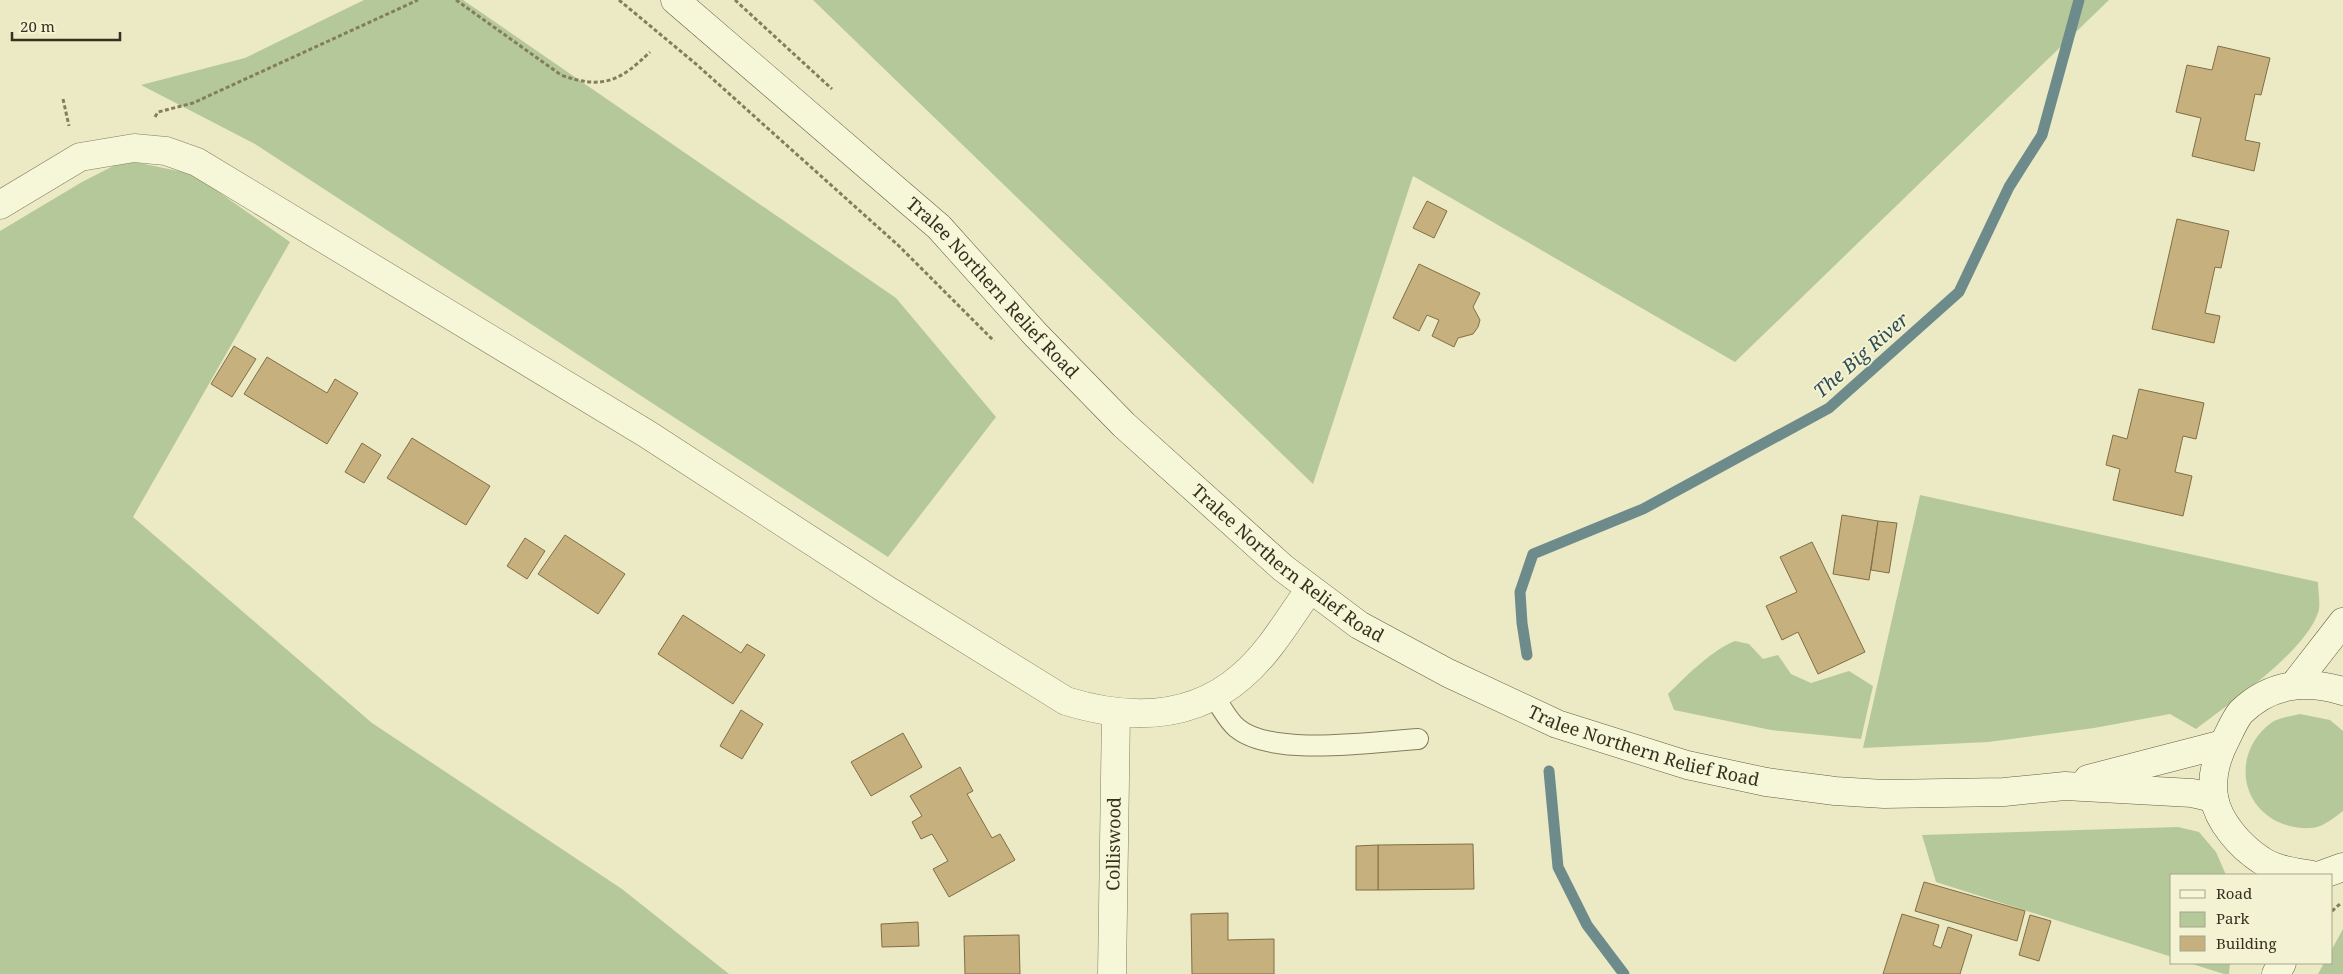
<svg xmlns="http://www.w3.org/2000/svg" width="2343" height="974" font-family="'Noto Serif',serif">
<rect width="100%" height="100%" fill="#ebeac5"/>
<g fill="#b5c89a">
<path d="M 364,0 L 463,0 L 896,298 L 996,417 L 888,557 L 255,144 L 141,85 L 245,58 Z"/>
<path d="M 813,0 L 2109,0 L 1735,362 L 1413,176 L 1313,484 Z"/>
<path d="M 125,160 L 193,174 L 290,242 L 133,517 L 372,723 L 622,889 L 729,974 L 0,974 L 0,231 L 82,182 Z"/>
<path d="M 1920,495 L 2318,582 C 2318,591 2321,605 2318,613 C 2304,653 2230,703 2196,729 L 2170,714 L 2094,728 L 1988,742 L 1863,748 Z"/>
<path d="M 1735,641 L 1749,644 L 1763,659 L 1778,655 L 1791,674 L 1811,683 L 1849,671 L 1873,686 L 1861,739 L 1771,730 L 1674,710 L 1668,694 C 1685,677 1713,649 1735,641 Z"/>
<path d="M 2300,714 L 2330,720 L 2343,731 L 2343,811 C 2336,816 2328,823 2320,826 C 2309,830 2294,828 2283,824 C 2238,807 2233,751 2271,723 C 2278,718 2291,716 2300,714 Z"/>
<path d="M 2178,827 L 2199,832 L 2216,852 L 2226,875 L 2172,875 L 2172,957 L 1936,882 L 1922,835 Z"/>
<path d="M 2343,929 L 2343,974 L 2318,974 L 2324,963 L 2332,963 L 2332,949 Z"/>
<path d="M 2189,963 L 2230,963 L 2229,974 L 2224,974 Z"/>
</g>
<g fill="none" stroke-linecap="round" stroke-linejoin="round">
<g stroke="#6e8b8c" stroke-width="11">
<path d="M 1527,655 L 1522,623 L 1520,592 L 1533,554 L 1643,509 L 1829,408 L 1959,292 L 2009,187 L 2042,135 L 2079,0"/>
<path d="M 1549,771 L 1558,867 L 1587,925 L 1624,974"/>
</g>
</g>
<g fill="#c6b17e" stroke="#826e44">
<path d="M 2218,46 L 2270,58 L 2261,95 L 2255,94 L 2245,140 L 2260,143 L 2254,171 L 2192,156 L 2201,118 L 2176,112 L 2187,65 L 2212,70 Z"/>
<path d="M 1427,201 L 1447,211 L 1434,238 L 1413,228 Z"/>
<path d="M 2177,219 L 2229,231 L 2221,268 L 2215,267 L 2205,313 L 2220,316 L 2214,343 L 2152,329 Z"/>
<path d="M 1419,264 L 1480,293 L 1473,307 L 1480,320 L 1478,327 L 1473,334 L 1458,338 L 1454,347 L 1432,336 L 1439,320 L 1427,315 L 1419,331 L 1393,318 Z"/>
<path d="M 234,346 L 256,359 L 232,397 L 211,384 Z"/>
<path d="M 267,357 L 327,393 L 335,379 L 358,393 L 327,444 L 244,394 Z"/>
<path d="M 2139,389 L 2204,403 L 2196,439 L 2183,436 L 2175,472 L 2192,476 L 2183,516 L 2113,500 L 2120,469 L 2106,465 L 2113,435 L 2127,439 Z"/>
<path d="M 412,438 L 490,486 L 466,525 L 387,478 Z"/>
<path d="M 362,443 L 381,455 L 364,483 L 345,472 Z"/>
<path d="M 1842,515 L 1878,521 L 1869,580 L 1833,574 Z"/>
<path d="M 1878,521 L 1897,523 L 1889,573 L 1871,570 Z"/>
<path d="M 565,535 L 625,574 L 598,614 L 538,574 Z"/>
<path d="M 525,538 L 545,551 L 527,579 L 507,566 Z"/>
<path d="M 1812,542 L 1865,652 L 1818,674 L 1798,632 L 1782,640 L 1766,606 L 1797,592 L 1780,557 Z"/>
<path d="M 683,615 L 741,653 L 747,644 L 765,655 L 733,704 L 658,654 Z"/>
<path d="M 741,710 L 763,724 L 742,759 L 720,746 Z"/>
<path d="M 903,733 L 922,767 L 871,796 L 851,762 Z"/>
<path d="M 960,767 L 973,791 L 967,794 L 992,838 L 1000,834 L 1015,860 L 949,897 L 933,869 L 948,861 L 932,834 L 921,839 L 912,822 L 922,816 L 910,796 Z"/>
<path d="M 1473,844 L 1474,889 L 1378,890 L 1378,845 Z"/>
<path d="M 1378,845 L 1378,890 L 1356,890 L 1356,846 Z"/>
<path d="M 1924,882 L 2025,911 L 2017,941 L 1915,911 Z"/>
<path d="M 1228,913 L 1228,940 L 1274,939 L 1274,974 L 1192,974 L 1191,914 Z"/>
<path d="M 1902,914 L 1939,925 L 1933,945 L 1941,948 L 1948,927 L 1972,935 L 1960,974 L 1883,974 Z"/>
<path d="M 2030,915 L 2051,921 L 2039,961 L 2019,955 Z"/>
<path d="M 918,922 L 919,946 L 882,947 L 881,924 Z"/>
<path d="M 1019,935 L 1020,974 L 965,974 L 964,936 Z"/>
</g>
<g fill="none" stroke-linecap="round" stroke-linejoin="round">
<g stroke="#847d5c" stroke-width="22">
<path id="lane" d="M 1214,697 C 1221,706 1228,721 1237,728 C 1271,757 1373,742 1418,739"/>
</g>
<g stroke="#847d5c" stroke-width="29">
<g id="street">
<path d="M 0,205 L 80,157 L 134,148 L 166,151 L 197,162 L 647,434 L 887,590 L 1066,701 C 1128,720 1191,721 1242,676 C 1270,652 1289,618 1310,589"/>
<path id="s1" d="M 1112,974 L 1116,713"/>
</g>
</g>
<g stroke="#665e40" stroke-width="29">
<g id="secondary">
<path id="s2" d="M 675,0 L 939,227 L 1036,335 L 1124,425 L 1283,568 L 1359,625 L 1448,673 L 1557,724 L 1687,765 L 1766,782 L 1835,791 L 1884,794 L 2004,792 L 2065,786 L 2192,793 L 2214,798"/>
<path d="M 2294,685 L 2343,622"/>
<path d="M 2088,779 L 2223,744"/>
<path d="M 2312,875 C 2296,872 2275,870 2261,860 C 2241,847 2218,822 2214,797 C 2211,777 2217,756 2226,739 C 2230,731 2235,719 2241,712 C 2271,683 2305,680 2343,691"/>
<path d="M 2321,875 L 2343,867"/>
<path d="M 2276,974 L 2282,963"/>
</g>
</g>
<g stroke="#847d5c" stroke-width="3" stroke-dasharray="4 2.5" stroke-linecap="butt">
<path d="M 456,0 L 561,75 C 603,90 620,81 650,52"/>
<path d="M 619,0 L 696,64 L 899,246 L 994,341"/>
<path d="M 735,0 L 832,89"/>
<path d="M 63,99 L 69,126"/>
<path d="M 155,117 L 158,112 L 193,103 L 418,0"/>
<path d="M 2332,911 L 2340,904"/>
</g>
<use href="#lane" stroke="#f6f6d8" stroke-width="20"/>
<use href="#street" stroke="#f6f6d8" stroke-width="28"/>
<use href="#secondary" stroke="#f6f6d8" stroke-width="28"/>
</g>
<g text-anchor="middle" stroke-width="4" stroke-linejoin="round" paint-order="stroke">
<g font-size="18" fill="#36301f" stroke="#f3f3d4">
<text dy="6" stroke="none"><textPath href="#s2" startOffset="429">Tralee Northern Relief Road</textPath></text>
<text dy="6" stroke="none"><textPath href="#s2" startOffset="834">Tralee Northern Relief Road</textPath></text>
<text dy="6" stroke="none"><textPath href="#s2" startOffset="1239">Tralee Northern Relief Road</textPath></text>
<text dy="6" stroke="none"><textPath href="#s1" startOffset="130">Colliswood</textPath></text>
</g>
<g font-size="19" font-style="italic" fill="#304c54" stroke="#f3f3d4">
<text transform="translate(1861 355) rotate(-41)" y="7">The Big River</text>
</g>
</g>
<rect x="2170" y="874" width="162" height="90" fill="#f3f3d4" stroke="#a7a58c"/>
<rect x="2180" y="890" width="25" height="8" fill="#f6f6d8" stroke="#a7a58c"/>
<text x="2216" y="899" font-size="15" fill="#36301f">Road</text>
<rect x="2180" y="912" width="25" height="15" fill="#b5c89a" stroke="#a7a58c"/>
<text x="2216" y="924" font-size="15" fill="#36301f">Park</text>
<rect x="2180" y="936" width="25" height="15" fill="#c6b17e" stroke="#a7a58c"/>
<text x="2216" y="949" font-size="15" fill="#36301f">Building</text>
<path d="M12 32v8h108v-8" fill="none" stroke="#36301f" stroke-width="2.5"/>
<text x="20" y="32" font-size="15" fill="#36301f" stroke="#f3f3d4" stroke-width="4" paint-order="stroke">20 m</text>
</svg>
